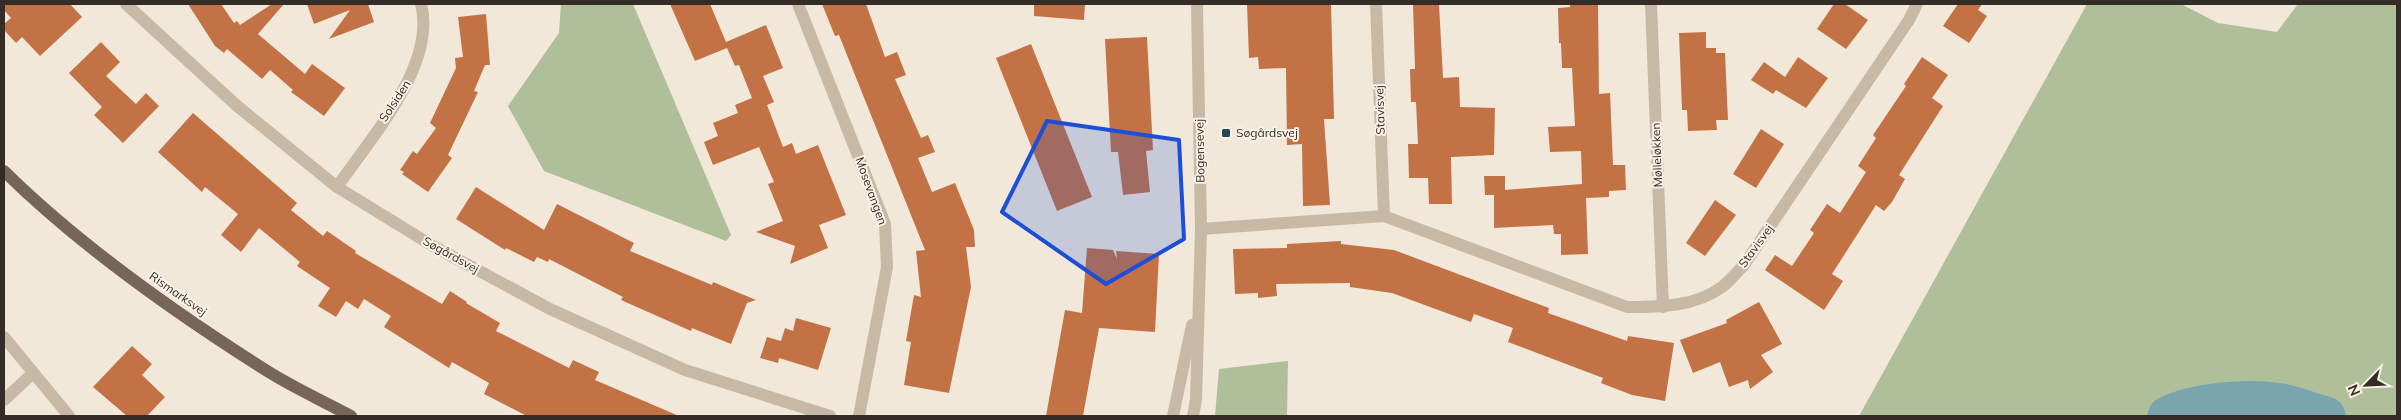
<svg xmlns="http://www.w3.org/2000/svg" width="2401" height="420" font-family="Mulish,sans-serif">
<rect width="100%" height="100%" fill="#f1e8d9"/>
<g fill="#aebf9a">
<path d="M 561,4 L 633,4 L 731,235 L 726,241 L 544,171 L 508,106 L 559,33 Z"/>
<path d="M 2087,4 L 2181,4 L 2218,23 L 2277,32 L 2298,4 L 2397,4 L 2397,416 L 1859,416 Z"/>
<path d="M 1288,361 L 1287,416 L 1215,416 L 1219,369 Z"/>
</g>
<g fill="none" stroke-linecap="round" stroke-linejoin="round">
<path stroke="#79a5ad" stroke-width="39" d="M 2167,416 C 2195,402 2250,397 2281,403 C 2296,406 2311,412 2326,416"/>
</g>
<g fill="#c37245">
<path d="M 4,4 L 70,4 L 82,17 L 40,56 L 22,37 L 16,43 L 4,30 L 4,24 L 11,18 L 4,10 Z"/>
<path d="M 188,4 L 221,4 L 234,23 L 237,21 L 240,25 L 272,4 L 284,4 L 258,34 L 305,74 L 312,64 L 345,88 L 324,116 L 291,92 L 293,90 L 270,70 L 262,79 L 227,49 L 224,53 L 215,46 Z"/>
<path d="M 307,4 L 368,4 L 374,22 L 329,39 L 350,10 L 314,24 Z"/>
<path d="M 670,4 L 710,4 L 726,42 L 766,25 L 783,68 L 763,76 L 774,102 L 767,105 L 783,147 L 792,143 L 796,154 L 818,145 L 846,215 L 819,225 L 828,248 L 790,264 L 795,246 L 756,232 L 783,221 L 768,184 L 774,182 L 759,147 L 713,165 L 704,142 L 718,136 L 713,123 L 738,113 L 735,105 L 752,98 L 739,65 L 735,66 L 727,48 L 695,61 Z"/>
<path d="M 822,4 L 866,4 L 885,57 L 897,52 L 906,75 L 895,79 L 921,138 L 928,135 L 935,152 L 918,158 L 932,192 L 955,183 L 974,230 L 975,247 L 966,247 L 971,287 L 949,393 L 904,385 L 911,342 L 906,341 L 914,295 L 921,297 L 916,251 L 925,250 L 839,35 L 835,36 Z"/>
<path d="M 1034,4 L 1085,4 L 1084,20 L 1034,16 Z"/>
<path d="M 1247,4 L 1331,4 L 1334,119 L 1324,119 L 1330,205 L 1303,206 L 1302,144 L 1287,145 L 1286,68 L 1259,69 L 1258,57 L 1249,58 Z"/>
<path d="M 1413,4 L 1439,4 L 1443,78 L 1459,77 L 1460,107 L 1495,108 L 1494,155 L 1451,157 L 1452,204 L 1429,204 L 1428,178 L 1409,178 L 1408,144 L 1418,144 L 1416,102 L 1411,102 L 1410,69 L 1415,69 Z"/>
<path d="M 1570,4 L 1598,4 L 1599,94 L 1610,93 L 1613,165 L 1625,165 L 1626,190 L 1609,191 L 1609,197 L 1586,198 L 1588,254 L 1561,255 L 1561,234 L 1554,234 L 1553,225 L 1494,228 L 1494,195 L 1485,195 L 1484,176 L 1505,176 L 1505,190 L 1582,184 L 1581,151 L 1550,152 L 1548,127 L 1575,126 L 1572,68 L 1562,68 L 1561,43 L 1559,43 L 1558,8 L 1570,7 Z"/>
<path d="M 1834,4 L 1845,4 L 1868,20 L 1846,49 L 1817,29 Z"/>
<path d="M 1958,4 L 1982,4 L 1978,10 L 1987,16 L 1969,43 L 1943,26 Z"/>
<path d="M 486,14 L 490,65 L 485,65 L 474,91 L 478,92 L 448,155 L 452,158 L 428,192 L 402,174 L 404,172 L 400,170 L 413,151 L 417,154 L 436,128 L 430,123 L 456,68 L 455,58 L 463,57 L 458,17 Z"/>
<path d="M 1706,32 L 1706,48 L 1716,48 L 1716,53 L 1725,53 L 1728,120 L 1716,120 L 1717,130 L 1688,131 L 1687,110 L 1682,110 L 1679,33 Z"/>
<path d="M 1147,37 L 1153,150 L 1146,151 L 1150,192 L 1123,195 L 1118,152 L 1111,152 L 1105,39 Z"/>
<path d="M 101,42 L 120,62 L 106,76 L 136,104 L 146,93 L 159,106 L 123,143 L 94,115 L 102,107 L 69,73 Z"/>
<path d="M 1031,44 L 1092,197 L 1057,211 L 996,58 Z"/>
<path d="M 1798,57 L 1828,78 L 1806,108 L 1776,90 L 1773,94 L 1751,80 L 1764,62 L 1785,77 Z"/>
<path d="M 1922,57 L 1948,75 L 1932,98 L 1943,106 L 1899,175 L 1905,179 L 1892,202 L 1884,211 L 1876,205 L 1832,274 L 1843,281 L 1824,310 L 1765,270 L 1775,255 L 1792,266 L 1814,233 L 1810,230 L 1827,204 L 1840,213 L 1866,172 L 1858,166 L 1876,138 L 1873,135 L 1906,86 L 1904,84 Z"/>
<path d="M 193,113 L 297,203 L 291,210 L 323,236 L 327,231 L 356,251 L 355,253 L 442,304 L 450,291 L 467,302 L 466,303 L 500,323 L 496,331 L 569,368 L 573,360 L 599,372 L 595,380 L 679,416 L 527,416 L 484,394 L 489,383 L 452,362 L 449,368 L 384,327 L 391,316 L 364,299 L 358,309 L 346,301 L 336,317 L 318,306 L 330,288 L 297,266 L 300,262 L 259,228 L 241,252 L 221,235 L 238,214 L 205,187 L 202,192 L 158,152 Z"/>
<path d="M 1761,129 L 1784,144 L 1756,188 L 1733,174 Z"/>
<path d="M 476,187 L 544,230 L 557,204 L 634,243 L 630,251 L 712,285 L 713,282 L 756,300 L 747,303 L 731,344 L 692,328 L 691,331 L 621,300 L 623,297 L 549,259 L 548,262 L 537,257 L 534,262 L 506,248 L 505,250 L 456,219 Z"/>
<path d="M 1715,200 L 1736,215 L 1705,256 L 1686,243 Z"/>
<path d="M 1341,241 L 1341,244 L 1394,250 L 1549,308 L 1548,313 L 1627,341 L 1628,336 L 1674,343 L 1665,401 L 1632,395 L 1601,383 L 1603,378 L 1508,342 L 1513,328 L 1474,314 L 1471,322 L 1392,293 L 1350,287 L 1350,283 L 1276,284 L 1277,296 L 1258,298 L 1258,293 L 1235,294 L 1233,249 L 1287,248 L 1287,244 Z"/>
<path d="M 1087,248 L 1113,250 L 1117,259 L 1116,251 L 1159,254 L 1155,332 L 1099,328 L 1083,416 L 1046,416 L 1065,310 L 1082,313 Z"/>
<path d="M 1759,302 L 1782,344 L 1761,355 L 1773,372 L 1750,389 L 1748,380 L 1729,387 L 1720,362 L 1693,373 L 1680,340 L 1727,323 L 1726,320 Z"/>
<path d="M 796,318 L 831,328 L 818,370 L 779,358 L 778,363 L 760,358 L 767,337 L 781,341 L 785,328 L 793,331 Z"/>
<path d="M 132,346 L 152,364 L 142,375 L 165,397 L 147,416 L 127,416 L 93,387 Z"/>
</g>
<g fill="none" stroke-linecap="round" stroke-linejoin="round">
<g stroke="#c8b9a6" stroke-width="12">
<path d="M 126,4 L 236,105 L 337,187 L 433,246 L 550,309 L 685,370 L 830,416"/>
<path d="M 798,4 L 885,224 L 887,267 L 859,416"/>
<path d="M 1376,4 L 1384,216"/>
<path d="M 1651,4 L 1663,307"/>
<path d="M 337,187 C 370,139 437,65 421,4"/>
<path d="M 1201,229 L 1384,216 L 1627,307 C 1659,307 1695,307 1722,287 C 1730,281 1737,272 1744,265 L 1909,20 L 1917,4"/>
<path d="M 4,337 L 69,416"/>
<path d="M 4,400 L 32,374"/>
<path d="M 1173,416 L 1192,325"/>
<path d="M 1193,416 L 1196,400 L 1201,229 L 1197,4"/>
</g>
<path stroke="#766558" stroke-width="12" d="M 4,171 C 80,246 174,312 264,369 C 292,387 323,401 351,416"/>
</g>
<path fill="#1d4ed8" fill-opacity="0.2" stroke="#1d4ed8" stroke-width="4" stroke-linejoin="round" d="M 1047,121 L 1179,140 L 1184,239 L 1106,284 L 1002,212 Z"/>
<rect fill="#1d4b55" stroke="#f9f2e5" stroke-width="2" x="1221" y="128" width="10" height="10" rx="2.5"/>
<g text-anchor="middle" stroke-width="4" stroke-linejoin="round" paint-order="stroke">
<g font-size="12" fill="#342c27" stroke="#f9f2e5">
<text transform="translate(395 101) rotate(-57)" y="4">Solsiden</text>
<text transform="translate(1380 110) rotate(-92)" y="4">Stavisvej</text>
<text transform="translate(1200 151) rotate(-91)" y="4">Bogensevej</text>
<text transform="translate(1657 155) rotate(-92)" y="4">Mølleløkken</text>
<text transform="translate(871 191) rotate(70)" y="4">Mosevangen</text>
<text transform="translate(1756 246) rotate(-54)" y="4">Stavisvej</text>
<text transform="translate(451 255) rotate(29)" y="4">Søgårdsvej</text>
<text transform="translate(178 294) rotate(35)" y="4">Rismarksvej</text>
</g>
<g font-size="12" fill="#342c27" stroke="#f9f2e5" text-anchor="start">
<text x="1236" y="137">Søgårdsvej</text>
</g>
</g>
<rect width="2401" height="420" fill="none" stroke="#342c27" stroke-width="10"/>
<g transform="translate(2366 385) rotate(246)" stroke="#f9f2e5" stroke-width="4" paint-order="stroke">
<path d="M0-4L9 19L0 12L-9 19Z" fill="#342c27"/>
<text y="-8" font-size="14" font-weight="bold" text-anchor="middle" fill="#342c27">N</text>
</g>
</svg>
